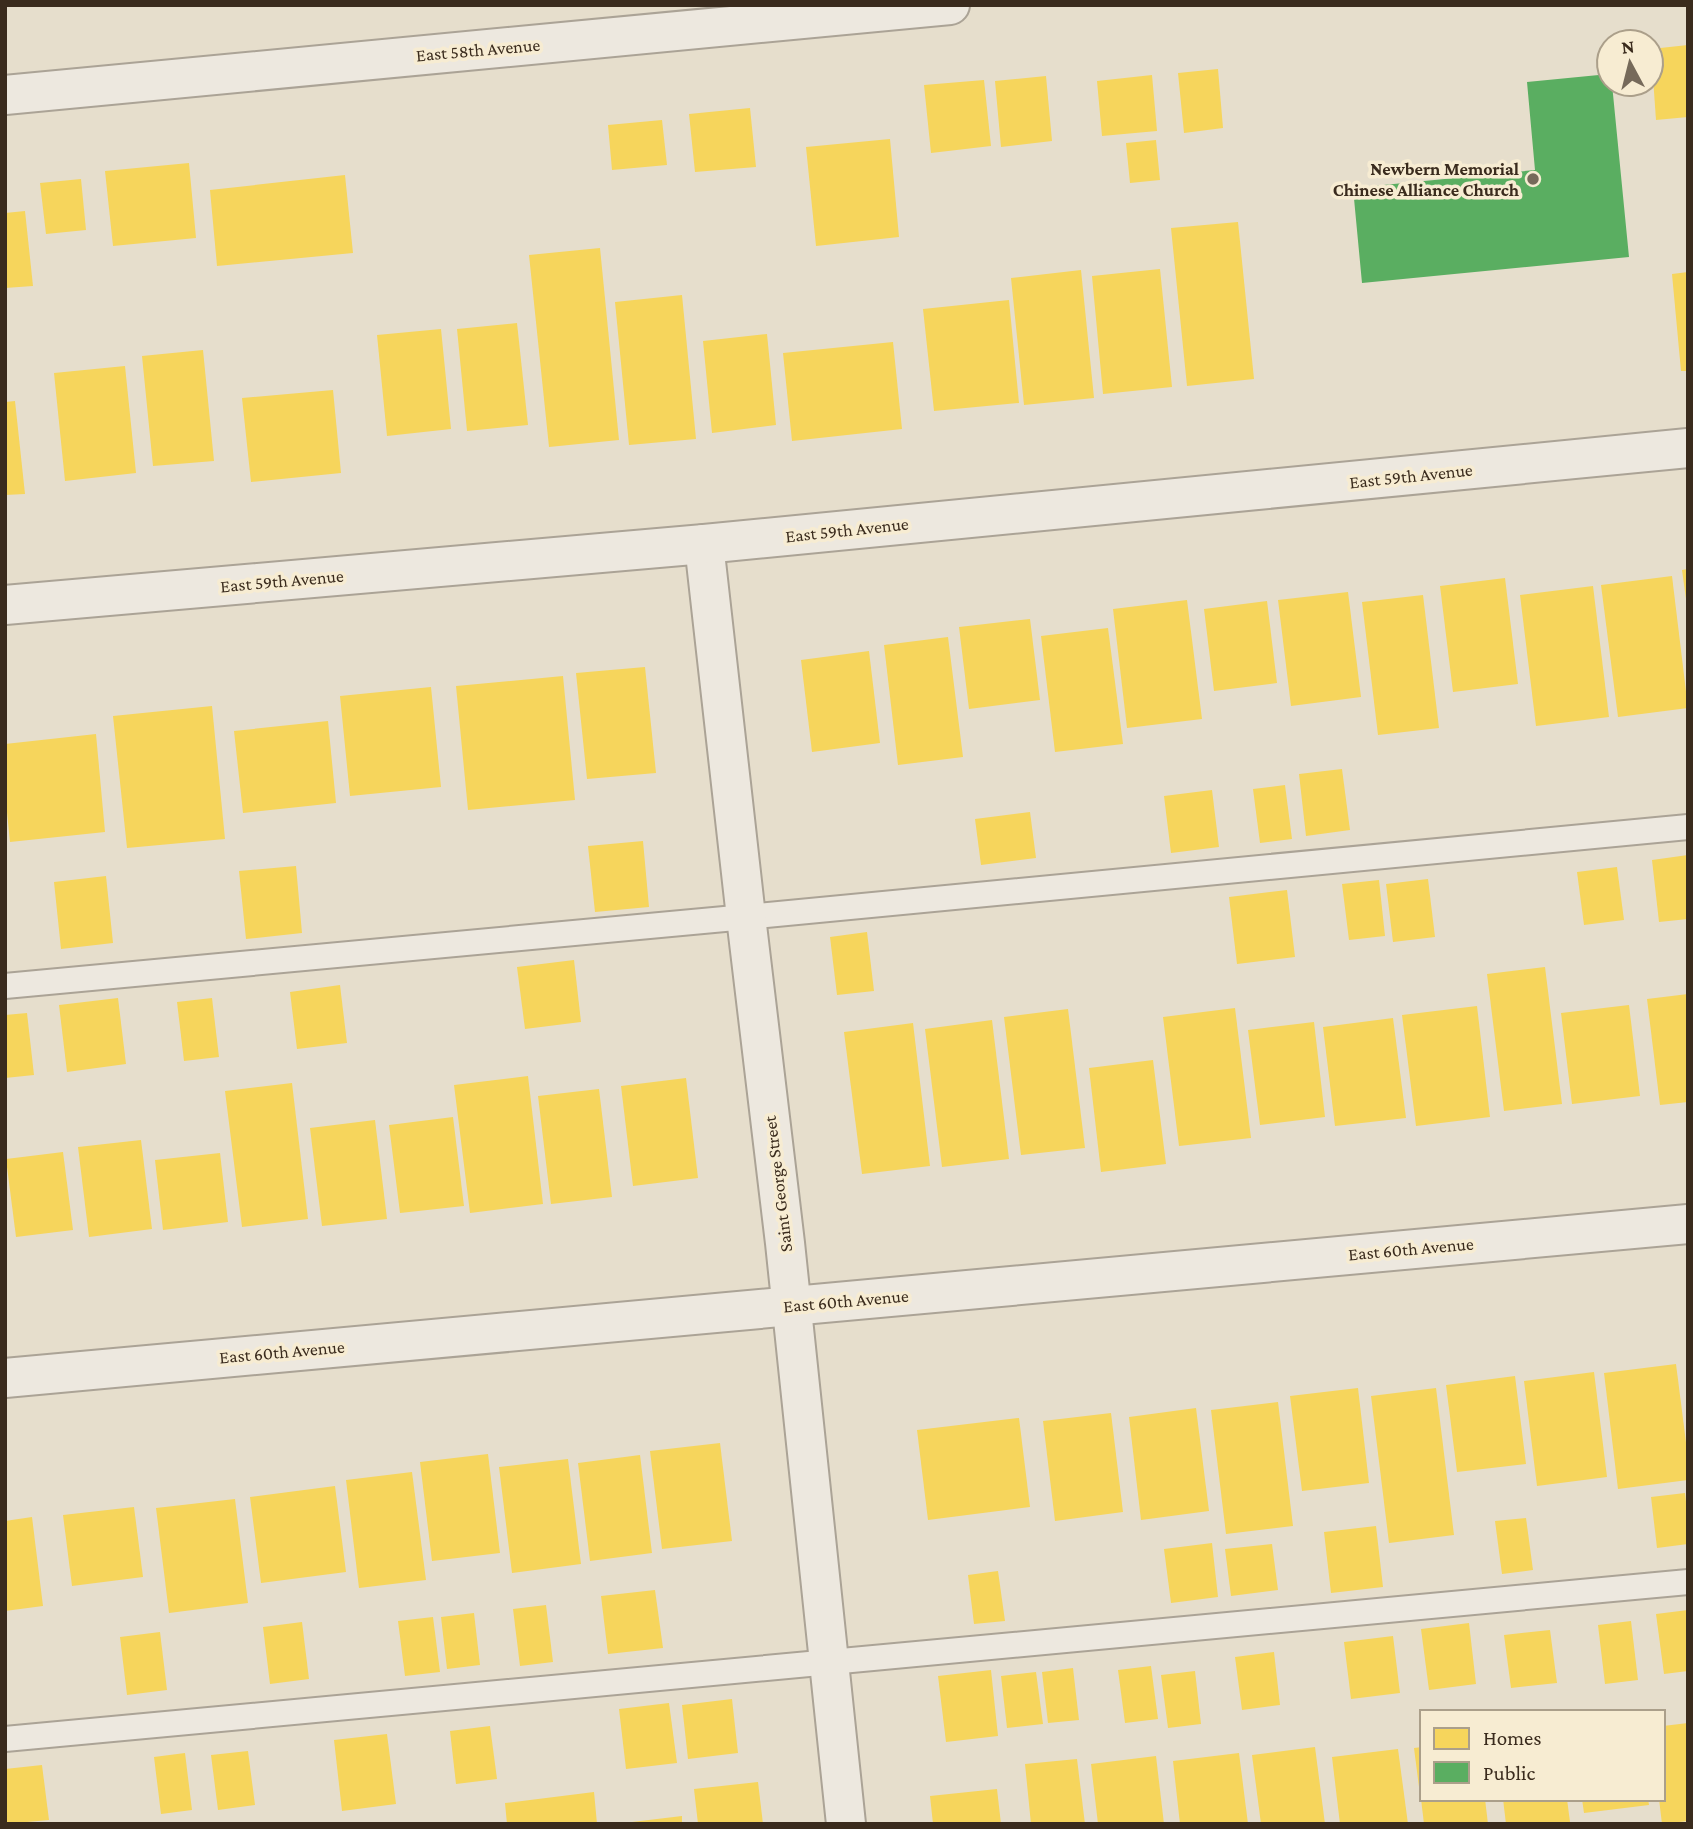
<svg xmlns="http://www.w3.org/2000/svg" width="1693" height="1829" font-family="'Crimson Pro',serif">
<rect width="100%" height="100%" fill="#e6decc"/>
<g fill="#f6d55c">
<path d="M 1688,45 L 1688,117 L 1656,120 L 1651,49 Z"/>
<path d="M 1218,69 L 1223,128 L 1184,133 L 1178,73 Z"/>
<path d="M 1152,75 L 1157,131 L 1102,136 L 1097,81 Z"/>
<path d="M 1046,76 L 1052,141 L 1001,147 L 995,81 Z"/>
<path d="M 984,80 L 991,146 L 931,153 L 924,85 Z"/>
<path d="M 750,108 L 756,167 L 695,172 L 689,114 Z"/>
<path d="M 662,120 L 667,165 L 612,170 L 608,125 Z"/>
<path d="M 890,139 L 899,237 L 816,246 L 806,147 Z"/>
<path d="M 1156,140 L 1160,180 L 1130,183 L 1126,143 Z"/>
<path d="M 189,163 L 196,238 L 113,246 L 105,171 Z"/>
<path d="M 345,175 L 353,253 L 217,266 L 210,190 Z"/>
<path d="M 81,179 L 86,230 L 46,234 L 40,183 Z"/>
<path d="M 25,211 L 33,286 L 5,288 L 5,213 Z"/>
<path d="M 1238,222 L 1254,379 L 1187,386 L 1171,228 Z"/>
<path d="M 600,248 L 619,440 L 549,447 L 529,255 Z"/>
<path d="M 1160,269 L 1172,387 L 1103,394 L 1092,276 Z"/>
<path d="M 1081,270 L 1094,398 L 1024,405 L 1011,278 Z"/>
<path d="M 1688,272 L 1688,371 L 1681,371 L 1672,274 Z"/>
<path d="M 682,295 L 696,439 L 629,445 L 615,302 Z"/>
<path d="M 1009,300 L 1019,403 L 934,411 L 923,309 Z"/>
<path d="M 517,323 L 528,425 L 467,431 L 457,329 Z"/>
<path d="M 441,329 L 451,429 L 387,436 L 377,335 Z"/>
<path d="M 767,334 L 776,425 L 712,433 L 703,341 Z"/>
<path d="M 893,342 L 902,429 L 792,441 L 783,353 Z"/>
<path d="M 203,350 L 214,461 L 153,466 L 142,356 Z"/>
<path d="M 125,366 L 136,473 L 65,481 L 54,373 Z"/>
<path d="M 333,390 L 341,473 L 251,482 L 242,398 Z"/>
<path d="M 15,401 L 25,494 L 5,495 L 5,402 Z"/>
<path d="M 1688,569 L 1688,599 L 1686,599 L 1682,570 Z"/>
<path d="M 1672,576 L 1688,708 L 1618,717 L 1601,585 Z"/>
<path d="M 1505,578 L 1518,684 L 1453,692 L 1440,586 Z"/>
<path d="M 1593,586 L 1609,717 L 1536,726 L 1520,595 Z"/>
<path d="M 1348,592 L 1361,697 L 1291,706 L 1278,600 Z"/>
<path d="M 1423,595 L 1439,728 L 1378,735 L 1362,602 Z"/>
<path d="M 1187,600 L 1202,719 L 1127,728 L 1113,609 Z"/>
<path d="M 1267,601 L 1277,683 L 1214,691 L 1204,609 Z"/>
<path d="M 1030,619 L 1040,700 L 969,709 L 959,627 Z"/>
<path d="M 1108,628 L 1123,744 L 1055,752 L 1041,636 Z"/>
<path d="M 948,637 L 963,757 L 898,765 L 884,645 Z"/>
<path d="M 869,651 L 880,743 L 812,752 L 801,660 Z"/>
<path d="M 645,667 L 656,773 L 587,779 L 576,673 Z"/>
<path d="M 563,676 L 575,800 L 468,810 L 456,686 Z"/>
<path d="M 431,687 L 441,787 L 350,796 L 340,696 Z"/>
<path d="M 212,706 L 225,839 L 127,848 L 113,716 Z"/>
<path d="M 328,721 L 336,803 L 243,813 L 234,731 Z"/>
<path d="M 96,734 L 105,832 L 10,842 L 5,792 L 5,744 Z"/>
<path d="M 1342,769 L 1350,830 L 1306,836 L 1299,774 Z"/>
<path d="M 1285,785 L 1292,839 L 1260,843 L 1253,789 Z"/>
<path d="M 1212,790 L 1219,847 L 1171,853 L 1164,796 Z"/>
<path d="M 1030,812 L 1036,858 L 981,865 L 975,819 Z"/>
<path d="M 643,841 L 649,907 L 595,912 L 588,846 Z"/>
<path d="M 1688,855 L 1688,919 L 1659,922 L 1652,860 Z"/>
<path d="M 296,866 L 302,933 L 246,939 L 239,871 Z"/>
<path d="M 1617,867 L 1624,920 L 1584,925 L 1577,872 Z"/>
<path d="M 106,876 L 113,943 L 61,949 L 54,882 Z"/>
<path d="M 1428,879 L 1435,937 L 1393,942 L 1386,884 Z"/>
<path d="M 1379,880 L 1385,936 L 1349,940 L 1342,884 Z"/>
<path d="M 1287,890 L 1295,957 L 1237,964 L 1229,897 Z"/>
<path d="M 867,932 L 874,991 L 837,995 L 830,937 Z"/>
<path d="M 574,960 L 581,1022 L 525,1029 L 517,967 Z"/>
<path d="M 1545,967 L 1562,1104 L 1504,1111 L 1487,974 Z"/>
<path d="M 340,985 L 347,1043 L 297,1049 L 290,992 Z"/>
<path d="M 1688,994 L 1688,1102 L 1660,1105 L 1647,999 Z"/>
<path d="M 118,998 L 126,1064 L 67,1072 L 59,1005 Z"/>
<path d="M 212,998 L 219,1057 L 184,1061 L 177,1002 Z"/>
<path d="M 1629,1005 L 1640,1096 L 1572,1104 L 1561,1013 Z"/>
<path d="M 1477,1006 L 1490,1117 L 1416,1126 L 1402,1015 Z"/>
<path d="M 1235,1008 L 1251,1138 L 1179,1146 L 1163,1017 Z"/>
<path d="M 1068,1009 L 1085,1148 L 1021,1155 L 1004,1017 Z"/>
<path d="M 27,1013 L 34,1075 L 5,1078 L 5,1015 Z"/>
<path d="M 1393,1018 L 1406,1118 L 1335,1126 L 1323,1027 Z"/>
<path d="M 992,1020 L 1009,1159 L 942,1167 L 925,1029 Z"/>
<path d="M 1314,1022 L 1325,1117 L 1260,1125 L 1248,1030 Z"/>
<path d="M 913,1023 L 930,1166 L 862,1174 L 844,1032 Z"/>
<path d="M 1153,1060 L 1166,1164 L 1101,1172 L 1089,1068 Z"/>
<path d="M 528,1076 L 543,1204 L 470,1213 L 454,1085 Z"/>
<path d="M 686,1078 L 698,1178 L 633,1186 L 621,1086 Z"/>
<path d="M 292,1083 L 308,1219 L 242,1227 L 225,1091 Z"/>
<path d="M 599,1089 L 612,1197 L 551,1204 L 538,1096 Z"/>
<path d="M 453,1117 L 464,1206 L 400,1213 L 389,1125 Z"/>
<path d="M 375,1120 L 387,1219 L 322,1226 L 310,1128 Z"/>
<path d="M 141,1140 L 152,1229 L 89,1237 L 78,1147 Z"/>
<path d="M 63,1152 L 73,1230 L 16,1237 L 6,1159 Z"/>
<path d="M 220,1153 L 228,1222 L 163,1230 L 155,1160 Z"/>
<path d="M 1676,1364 L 1688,1458 L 1688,1480 L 1618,1489 L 1604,1373 Z"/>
<path d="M 1594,1372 L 1607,1477 L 1537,1486 L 1524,1381 Z"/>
<path d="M 1515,1376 L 1526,1464 L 1457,1472 L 1446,1385 Z"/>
<path d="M 1358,1388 L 1369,1483 L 1302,1491 L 1290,1396 Z"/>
<path d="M 1436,1388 L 1454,1535 L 1389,1543 L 1371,1396 Z"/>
<path d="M 1278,1402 L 1293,1526 L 1226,1534 L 1211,1410 Z"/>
<path d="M 1196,1408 L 1209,1511 L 1141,1520 L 1129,1417 Z"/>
<path d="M 1111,1413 L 1123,1512 L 1055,1521 L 1043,1421 Z"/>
<path d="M 1019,1418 L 1030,1507 L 928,1520 L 917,1430 Z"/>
<path d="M 720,1443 L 732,1541 L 662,1549 L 650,1451 Z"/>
<path d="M 488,1454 L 500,1553 L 432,1561 L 420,1462 Z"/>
<path d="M 640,1455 L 652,1553 L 590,1561 L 578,1463 Z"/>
<path d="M 568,1459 L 581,1564 L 512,1573 L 499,1467 Z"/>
<path d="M 412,1472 L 426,1580 L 359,1588 L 346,1480 Z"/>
<path d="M 335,1486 L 346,1572 L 261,1583 L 250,1497 Z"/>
<path d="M 1685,1493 L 1688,1518 L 1688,1544 L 1657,1548 L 1651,1497 Z"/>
<path d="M 235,1499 L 248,1603 L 169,1613 L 156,1508 Z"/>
<path d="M 134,1507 L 143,1577 L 72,1586 L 63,1515 Z"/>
<path d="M 32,1517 L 43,1606 L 5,1611 L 5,1521 Z"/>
<path d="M 1526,1518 L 1533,1570 L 1502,1574 L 1495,1521 Z"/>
<path d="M 1376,1526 L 1383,1587 L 1331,1593 L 1324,1532 Z"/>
<path d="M 1212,1543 L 1218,1597 L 1171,1603 L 1164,1549 Z"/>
<path d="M 1272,1544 L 1278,1590 L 1231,1596 L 1225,1549 Z"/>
<path d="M 998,1571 L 1005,1621 L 974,1624 L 968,1575 Z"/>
<path d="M 655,1590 L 663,1648 L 608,1654 L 601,1596 Z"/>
<path d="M 546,1605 L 553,1662 L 520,1666 L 513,1609 Z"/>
<path d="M 1688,1610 L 1688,1671 L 1664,1674 L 1656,1614 Z"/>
<path d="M 474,1613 L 480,1665 L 447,1669 L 441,1617 Z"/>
<path d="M 433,1617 L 440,1672 L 405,1676 L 398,1621 Z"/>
<path d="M 1631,1621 L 1638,1680 L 1605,1684 L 1598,1625 Z"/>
<path d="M 302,1622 L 309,1679 L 270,1684 L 263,1627 Z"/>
<path d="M 1469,1623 L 1476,1684 L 1429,1690 L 1421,1629 Z"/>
<path d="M 1550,1630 L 1557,1683 L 1511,1688 L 1504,1635 Z"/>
<path d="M 160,1632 L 167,1690 L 127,1695 L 120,1637 Z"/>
<path d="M 1393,1636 L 1400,1693 L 1351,1699 L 1344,1642 Z"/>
<path d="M 1274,1652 L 1280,1705 L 1242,1710 L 1235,1657 Z"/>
<path d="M 1151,1666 L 1158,1719 L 1125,1723 L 1118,1670 Z"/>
<path d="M 1073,1668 L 1079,1720 L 1048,1723 L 1042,1672 Z"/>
<path d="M 991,1670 L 998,1736 L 946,1742 L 938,1676 Z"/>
<path d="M 1195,1671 L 1201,1724 L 1168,1728 L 1161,1675 Z"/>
<path d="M 1036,1672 L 1043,1724 L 1007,1728 L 1001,1676 Z"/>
<path d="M 732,1699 L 738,1753 L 688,1759 L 682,1705 Z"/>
<path d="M 669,1703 L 677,1763 L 626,1769 L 619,1709 Z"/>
<path d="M 1688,1723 L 1688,1821 L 1662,1824 L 1659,1799 L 1663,1799 L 1663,1726 Z"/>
<path d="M 490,1726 L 497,1779 L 456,1784 L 450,1731 Z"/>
<path d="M 387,1734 L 396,1804 L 342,1811 L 334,1740 Z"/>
<path d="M 1315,1747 L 1325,1824 L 1261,1824 L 1252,1755 Z"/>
<path d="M 1422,1747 L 1422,1795 L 1420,1795 L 1414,1748 Z"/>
<path d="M 1398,1749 L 1408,1824 L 1340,1824 L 1332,1757 Z"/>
<path d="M 248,1751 L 255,1805 L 218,1810 L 211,1755 Z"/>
<path d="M 185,1753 L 192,1810 L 161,1814 L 154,1757 Z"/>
<path d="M 1239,1753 L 1248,1824 L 1180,1824 L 1173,1761 Z"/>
<path d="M 1156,1756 L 1164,1824 L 1098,1824 L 1091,1764 Z"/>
<path d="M 1077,1759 L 1085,1824 L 1031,1824 L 1025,1764 Z"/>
<path d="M 42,1765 L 49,1820 L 5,1824 L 5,1769 Z"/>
<path d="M 758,1782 L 763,1824 L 698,1824 L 694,1789 Z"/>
<path d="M 997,1789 L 1001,1824 L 933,1824 L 930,1796 Z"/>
<path d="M 594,1792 L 597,1824 L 507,1824 L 505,1803 Z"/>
<path d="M 1421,1799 L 1485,1799 L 1488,1824 L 1424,1824 Z"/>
<path d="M 1503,1799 L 1567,1799 L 1570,1822 L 1556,1824 L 1506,1824 Z"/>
<path d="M 1582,1799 L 1648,1799 L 1649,1805 L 1584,1813 Z"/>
<path d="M 682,1816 L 682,1824 L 632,1824 L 632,1822 Z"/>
</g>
<path fill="#5aae61" d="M 1609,74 L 1609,84 L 1612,84 L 1629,257 L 1362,283 L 1353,188 L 1535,170 L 1527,82 Z"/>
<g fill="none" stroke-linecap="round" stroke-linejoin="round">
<g stroke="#aba396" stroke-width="28">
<g id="service">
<path d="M 5,986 L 746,917 L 1688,827"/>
<path d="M 5,1739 L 1688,1582"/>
</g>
</g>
<g stroke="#aba396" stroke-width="42">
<g id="minor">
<path d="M 5,95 L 950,5"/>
<path d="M 704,544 L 746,917 L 785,1243 L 846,1824"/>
<path d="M 5,605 L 704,544 L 1688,448"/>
<path d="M 5,1378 L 1688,1224"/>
</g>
</g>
<use href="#service" stroke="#ede8df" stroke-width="24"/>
<use href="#minor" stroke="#ede8df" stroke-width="38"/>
</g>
<circle fill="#766a5a" stroke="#f7ecd2" stroke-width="2.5" cx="1533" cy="179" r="7"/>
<g text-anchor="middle" stroke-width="7" stroke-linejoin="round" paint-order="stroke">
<g font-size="18" fill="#3a2b1d" stroke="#f7ecd2">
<text transform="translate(478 50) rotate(-5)" y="6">East 58th Avenue</text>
<text transform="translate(1411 476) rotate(-6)" y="6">East 59th Avenue</text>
<text transform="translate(847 530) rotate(-6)" y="6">East 59th Avenue</text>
<text transform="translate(282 581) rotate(-5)" y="6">East 59th Avenue</text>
<text transform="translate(778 1184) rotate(-97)" y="6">Saint George Street</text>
<text transform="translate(1411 1249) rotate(-5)" y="6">East 60th Avenue</text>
<text transform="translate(846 1301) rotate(-5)" y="6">East 60th Avenue</text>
<text transform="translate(282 1352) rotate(-5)" y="6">East 60th Avenue</text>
</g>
<g font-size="18" font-weight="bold" fill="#3a2b1d" stroke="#f7ecd2" text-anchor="end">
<text x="1519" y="175">Newbern Memorial<tspan x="1519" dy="21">Chinese Alliance Church</tspan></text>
</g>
</g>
<rect width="1693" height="1829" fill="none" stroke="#3a2b1d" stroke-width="14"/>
<rect x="1420" y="1710" width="245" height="91" fill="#f7ecd2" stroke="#ab9f8a" stroke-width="2"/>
<rect x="1434" y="1728" width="35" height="21" fill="#f6d55c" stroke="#ab9f8a" stroke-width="2"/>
<text x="1483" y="1745" font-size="21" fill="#3a2b1d">Homes</text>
<rect x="1434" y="1762" width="35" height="21" fill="#5aae61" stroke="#ab9f8a" stroke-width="2"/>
<text x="1483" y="1780" font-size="21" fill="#3a2b1d">Public</text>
<g transform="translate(1630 63) rotate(353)"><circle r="33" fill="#f7ecd2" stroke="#ab9f8a" stroke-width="2"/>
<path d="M0-5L12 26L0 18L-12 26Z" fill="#766a5a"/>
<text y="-10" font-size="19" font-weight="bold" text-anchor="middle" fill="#3a2b1d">N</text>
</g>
</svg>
